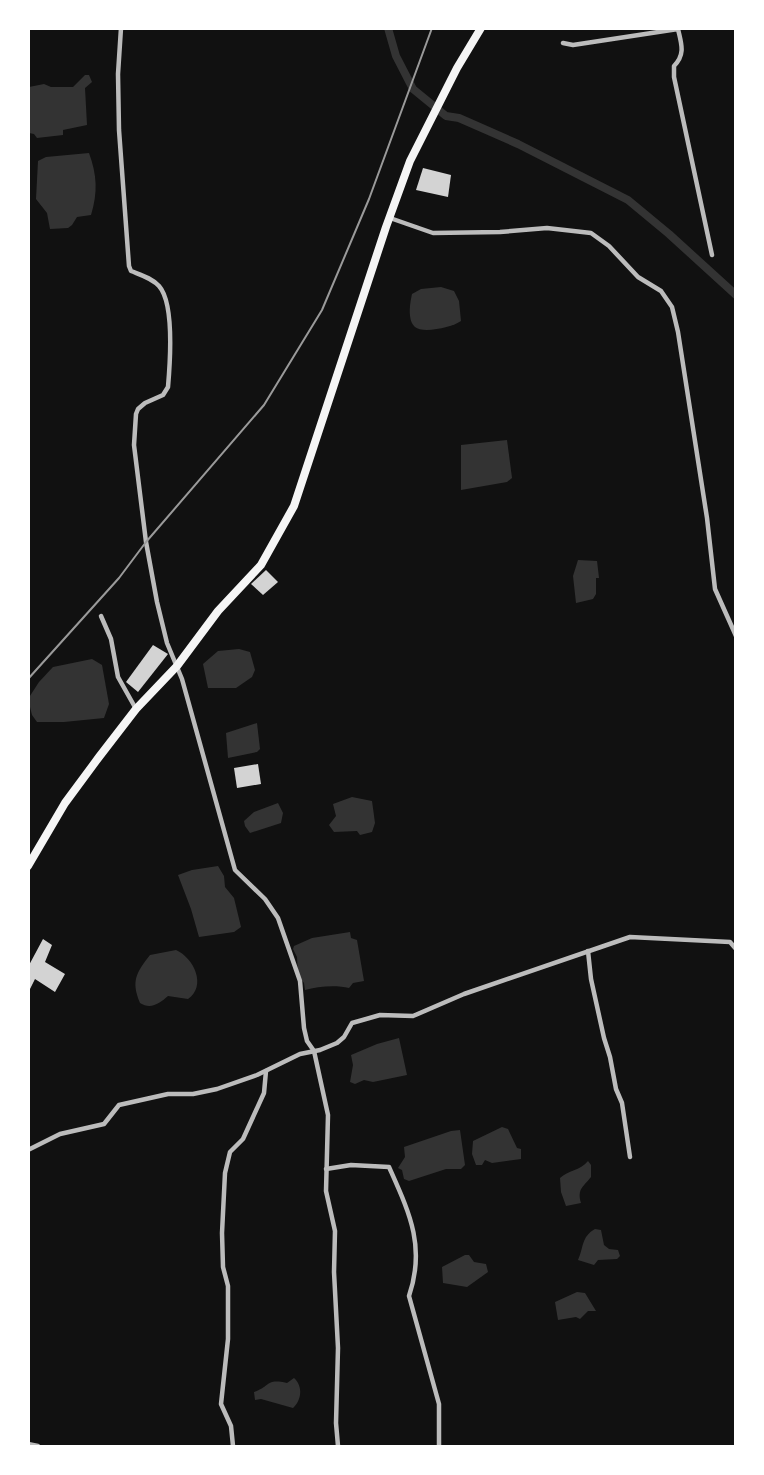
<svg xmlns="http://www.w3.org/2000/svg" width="764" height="1475" font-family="'Space Grotesk',sans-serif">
<rect width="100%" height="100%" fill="#111"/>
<g fill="#333">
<path d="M 85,75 L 89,75 L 92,82 L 85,88 L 87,125 L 63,130 L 63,135 L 37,138 L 34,134 L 29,133 L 29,87 L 44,84 L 51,87 L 73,87 Z"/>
<path d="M 89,153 C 97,175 98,192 91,215 L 77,217 L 72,225 L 68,228 L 50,229 L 47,213 L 36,199 L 38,161 L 46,157 Z"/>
<path d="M 441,287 L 454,291 L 459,301 L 461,321 C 453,327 423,334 415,327 C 407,320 410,303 412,294 L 421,289 Z"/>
<path d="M 507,440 L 512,478 L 507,482 L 461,490 L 461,445 Z"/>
<path d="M 578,560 L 597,561 L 599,578 L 596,578 L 596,594 L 593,599 L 576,603 L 573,576 Z"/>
<path d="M 239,649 L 250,652 L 255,670 L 252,677 L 236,688 L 208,688 L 203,664 L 218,651 Z"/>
<path d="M 92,659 L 102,665 L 109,704 L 104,718 L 64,722 L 37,722 L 32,715 L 28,699 L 39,682 L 53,667 Z"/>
<path d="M 257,723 L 260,749 L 257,752 L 228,758 L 226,733 Z"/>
<path d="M 352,797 L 372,801 L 375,823 L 372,832 L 360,835 L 357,831 L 334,832 L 329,825 L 336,816 L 333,804 Z"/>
<path d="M 278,803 L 283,813 L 281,823 L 250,833 L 245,826 L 244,821 L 254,812 Z"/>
<path d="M 218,866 L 224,876 L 225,887 L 234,898 L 241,927 L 234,932 L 199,937 L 191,909 L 178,875 L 192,870 Z"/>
<path d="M 350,932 L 351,938 L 357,940 L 364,981 L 353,983 L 349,988 C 337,985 318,986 305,990 L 304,983 L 298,974 L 297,957 L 293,949 L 294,946 L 312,938 Z"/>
<path d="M 176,950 C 194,958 207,986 188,999 L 168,996 C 160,1003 151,1010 140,1003 C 131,981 136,973 150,955 Z"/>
<path d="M 399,1038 L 407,1075 L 373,1082 L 364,1080 L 355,1084 L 350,1082 L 353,1065 L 351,1055 L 377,1044 Z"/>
<path d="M 502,1127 L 508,1129 L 517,1148 L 521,1149 L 521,1159 L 492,1163 L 485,1160 L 482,1165 L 476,1165 L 472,1154 L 473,1141 Z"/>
<path d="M 460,1130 L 465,1165 L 461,1169 L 446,1169 L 409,1181 L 404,1179 L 402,1170 L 398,1168 L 405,1157 L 404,1147 L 451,1131 Z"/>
<path d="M 588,1161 L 591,1165 L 591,1177 C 583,1187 577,1189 581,1203 L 566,1206 L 561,1192 L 560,1178 C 568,1170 580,1171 588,1161 Z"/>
<path d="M 595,1229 L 601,1230 L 604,1245 L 609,1249 L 618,1250 L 620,1256 L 617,1259 L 598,1260 L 594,1265 L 578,1260 C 584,1247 581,1237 595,1229 Z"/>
<path d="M 465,1255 L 469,1255 L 474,1262 L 486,1264 L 488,1272 L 467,1287 L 443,1283 L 442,1267 Z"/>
<path d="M 577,1292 L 585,1293 L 596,1311 L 588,1311 L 580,1319 L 576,1317 L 558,1320 L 555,1302 Z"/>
<path d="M 294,1378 C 303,1386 302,1400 293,1408 L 261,1399 L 255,1400 L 254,1392 C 271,1386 266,1378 287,1383 Z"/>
</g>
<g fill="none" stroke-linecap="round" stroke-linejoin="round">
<path stroke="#333" stroke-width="8" d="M 388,28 L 396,56 L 413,89 L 446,116 L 459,118 L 518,144 L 628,200 L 669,234 L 736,295"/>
</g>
<g fill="#d3d3d3">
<path d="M 423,168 L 451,175 L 448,197 L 416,190 Z"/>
<path d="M 266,570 L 278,582 L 263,595 L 251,584 Z"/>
<path d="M 153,645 L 168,654 L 138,692 L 126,682 Z"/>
<path d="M 258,764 L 261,784 L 237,788 L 234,768 Z"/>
<path d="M 43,939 L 52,945 L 45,962 L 65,974 L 55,992 L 35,979 L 28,993 L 28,967 Z"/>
</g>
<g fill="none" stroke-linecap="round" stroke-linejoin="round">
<g stroke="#bcbcbc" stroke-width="4.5">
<path d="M 121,28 L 118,74 L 119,130 L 129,266 L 131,271 C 141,275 152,278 159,286 C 175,304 170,364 168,387 L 163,395 L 145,403 L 138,409 L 136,414 L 134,445 L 146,542 L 157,602 L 167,643 L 182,679 L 235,870 L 265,899 L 278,918 L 300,981 L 304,1028 L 307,1041 L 314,1051 L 328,1115 L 326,1191 L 335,1231 L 334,1272 L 338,1348 L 336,1423 L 338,1446"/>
<path d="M 563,43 L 573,45 L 678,29 C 681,43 686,54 674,66 L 674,77 L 712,255"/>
<path d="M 390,218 L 433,233 L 500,232 L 547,228 L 591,233 L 609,246 L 638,277 L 661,291 L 672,307 L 678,332 L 707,518 L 715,589 L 736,636"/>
<path d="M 101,616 L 111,639 L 118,677 L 136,709"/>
<path d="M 588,951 L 591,979 L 604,1038 L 610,1057 L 616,1089 L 622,1103 L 630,1157"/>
<path d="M 28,1150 L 60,1134 L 104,1124 L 119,1105 L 168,1094 L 193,1094 L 217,1089 L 257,1075 L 300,1054 L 320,1050 L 337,1043 L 344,1037 L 352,1023 L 380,1015 L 413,1016 L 464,994 L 630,937 L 730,942 L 736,949"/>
<path d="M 326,1169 L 351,1165 L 389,1167 C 409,1212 426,1246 409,1296 L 439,1404 L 439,1446"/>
<path d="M 28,1444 L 38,1446"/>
<path d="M 233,1446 L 231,1426 L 221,1404 L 228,1339 L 228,1286 L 223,1267 L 222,1233 L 225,1173 L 230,1152 L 243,1139 L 264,1093 L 266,1071"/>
</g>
<path stroke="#f5f5f5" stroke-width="8" d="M 28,866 L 65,803 L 99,757 L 136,709 L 177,666 L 218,611 L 261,565 L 294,506 L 386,227 L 410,161 L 457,68 L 481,28"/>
<path stroke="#9a9a9a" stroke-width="2" d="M 28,679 L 119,578 L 146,542 L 264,405 L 322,310 L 369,199 L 432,28"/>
</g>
<rect width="764" height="1475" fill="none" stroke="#ffffff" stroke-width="60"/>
</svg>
